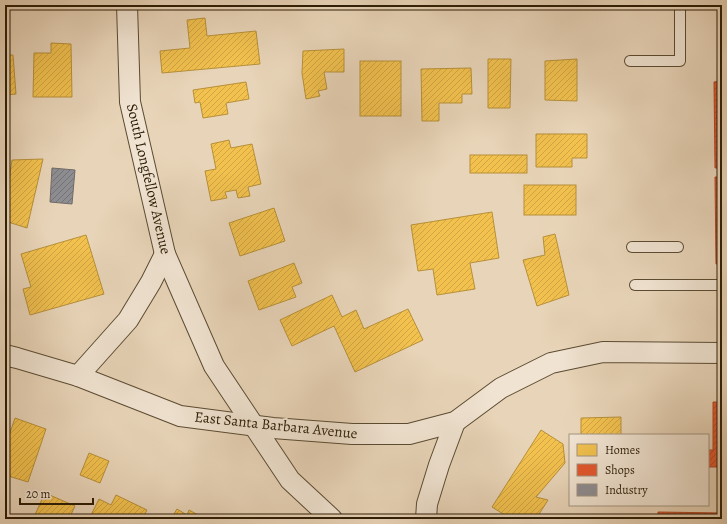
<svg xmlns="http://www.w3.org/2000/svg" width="727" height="524" font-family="Alegreya,serif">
<defs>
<pattern id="homes-hatch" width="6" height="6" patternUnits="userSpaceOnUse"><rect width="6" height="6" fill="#f2c14e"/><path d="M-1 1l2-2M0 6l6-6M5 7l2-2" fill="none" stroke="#d0a543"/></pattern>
<pattern id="shops-hatch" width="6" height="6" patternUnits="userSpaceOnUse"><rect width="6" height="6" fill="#e4572e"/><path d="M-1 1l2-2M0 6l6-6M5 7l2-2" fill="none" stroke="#b94725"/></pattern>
<pattern id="industry-hatch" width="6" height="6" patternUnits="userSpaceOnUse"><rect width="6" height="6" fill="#8d8d92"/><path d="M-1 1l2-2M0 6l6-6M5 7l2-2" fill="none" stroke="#737375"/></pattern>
</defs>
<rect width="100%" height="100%" fill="#e8d4b8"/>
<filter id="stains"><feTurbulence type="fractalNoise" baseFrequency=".005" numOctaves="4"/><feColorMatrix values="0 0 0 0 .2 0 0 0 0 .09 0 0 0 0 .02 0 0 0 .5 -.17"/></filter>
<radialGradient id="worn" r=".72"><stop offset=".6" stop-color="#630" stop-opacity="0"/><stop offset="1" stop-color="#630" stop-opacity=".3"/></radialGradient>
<g fill="url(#homes-hatch)" stroke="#b79038">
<path d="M 205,18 L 207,36 L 256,31 L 260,64 L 162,73 L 160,51 L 190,48 L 187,20 Z"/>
<path d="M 51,43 L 71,44 L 72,97 L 33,97 L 34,53 L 51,53 Z"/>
<path d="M 344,49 L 344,72 L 324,72 L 327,89 L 318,91 L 320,96 L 306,99 L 302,73 L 303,51 Z"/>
<path d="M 5,55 L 13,55 L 16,94 L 5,95 Z"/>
<path d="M 488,59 L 511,59 L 510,108 L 488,108 Z"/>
<path d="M 577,59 L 577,101 L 545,100 L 545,61 Z"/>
<rect x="360" y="61" width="41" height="55"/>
<path d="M 471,68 L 472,94 L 462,94 L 462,103 L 439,103 L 439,121 L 422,121 L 421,69 Z"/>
<path d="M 246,82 L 249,99 L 226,103 L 228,114 L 203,118 L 200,102 L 195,103 L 193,90 Z"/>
<path d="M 536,134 L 587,134 L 587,158 L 572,158 L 572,167 L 536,167 Z"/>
<path d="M 229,140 L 231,148 L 252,144 L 261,184 L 248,187 L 250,196 L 238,198 L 236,190 L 225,192 L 227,198 L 211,201 L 205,171 L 216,169 L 211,144 Z"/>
<rect x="470" y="155" width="57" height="18"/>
<path d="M 43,159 L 27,228 L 5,221 L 5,206 L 12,160 Z"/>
<rect x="524" y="185" width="52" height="30"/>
<path d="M 274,208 L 285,241 L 240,256 L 229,223 Z"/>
<path d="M 492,212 L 499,258 L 470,263 L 475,289 L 437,295 L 433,269 L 418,271 L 411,225 Z"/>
<path d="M 555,234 L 569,295 L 537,306 L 523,260 L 545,255 L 543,237 Z"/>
<path d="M 86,235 L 104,294 L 30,315 L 23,289 L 31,287 L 21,254 Z"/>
<path d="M 294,263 L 302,283 L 292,287 L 296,297 L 259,310 L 248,281 Z"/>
<path d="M 332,295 L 342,317 L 356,310 L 364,329 L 408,309 L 423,340 L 355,372 L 334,326 L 292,346 L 280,320 Z"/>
<path d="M 621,417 L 621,435 L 581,435 L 581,418 Z"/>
<path d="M 15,418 L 46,429 L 28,482 L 5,475 L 5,447 Z"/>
<path d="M 541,430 L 563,444 L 565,463 L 536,497 L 548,500 L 536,519 L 511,519 L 492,507 Z"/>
<path d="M 89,453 L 109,461 L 100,483 L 80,475 Z"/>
<path d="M 45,493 L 75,506 L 69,519 L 33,519 Z"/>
<path d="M 116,495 L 147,510 L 142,519 L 89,519 L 99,499 L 111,505 Z"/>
<path d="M 177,509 L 187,515 L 189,510 L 202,517 L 201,519 L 171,519 Z"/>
<rect x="602" y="515" width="17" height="4"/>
</g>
<g fill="url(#shops-hatch)" stroke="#ad4622">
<path d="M 722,81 L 722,168 L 715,168 L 714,82 Z"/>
<path d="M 715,177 L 722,177 L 722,264 L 716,264 Z"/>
<path d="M 713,402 L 722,402 L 722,467 L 708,467 L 708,450 L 713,450 Z"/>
<path d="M 658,512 L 722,513 L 722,519 L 658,519 Z"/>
</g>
<path fill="url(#industry-hatch)" stroke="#706b68" d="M 52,168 L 75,170 L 72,204 L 50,202 Z"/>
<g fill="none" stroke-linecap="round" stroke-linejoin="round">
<g stroke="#5b4b32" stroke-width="12">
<g id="lane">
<path d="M 630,61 L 680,61 L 680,5"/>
<path d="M 632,247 L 678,247"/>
<path d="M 635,285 L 722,285"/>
</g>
</g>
<g stroke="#5b4b32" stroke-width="22">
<g id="street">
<path d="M 127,5 L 130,102 L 165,254 L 214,366 L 290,480 L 332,519"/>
<path d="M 5,355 L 17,358 L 78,376 L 180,416 L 273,428 L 352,434 L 409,434 L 455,422 L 501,388 L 551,363 L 603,352 L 722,353"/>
<path d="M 78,376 L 128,320 L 151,282 L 165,254"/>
<path d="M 426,519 L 427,504 L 439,465 L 455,422"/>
</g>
</g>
<use href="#lane" stroke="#f0e3d1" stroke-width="10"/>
<use href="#street" stroke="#f0e3d1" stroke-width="20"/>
</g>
<g text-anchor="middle" stroke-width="4" stroke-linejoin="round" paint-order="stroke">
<g font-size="15" fill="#2c1d06" stroke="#f0e3d1">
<text transform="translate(149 179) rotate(77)" y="5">South Longfellow Avenue</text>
<text transform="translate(276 425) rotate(6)" y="5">East Santa Barbara Avenue</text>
</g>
</g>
<rect width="727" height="524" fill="none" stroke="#e8d4b8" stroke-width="20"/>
<rect x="6" y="6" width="715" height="512" fill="none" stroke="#2c1d06" stroke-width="2"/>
<rect x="10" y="10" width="707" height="504" fill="none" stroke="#2c1d06"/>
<rect x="569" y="434" width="140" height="72" fill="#f0e3d1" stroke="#a29480"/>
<rect x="577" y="444" width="20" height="12" fill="#f2c14e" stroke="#a29480"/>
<text x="605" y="454" font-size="12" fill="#2c1d06">Homes</text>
<rect x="577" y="464" width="20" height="12" fill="#e4572e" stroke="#a29480"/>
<text x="605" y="474" font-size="12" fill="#2c1d06">Shops</text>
<rect x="577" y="484" width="20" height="12" fill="#8d8d92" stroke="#a29480"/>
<text x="605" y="494" font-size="12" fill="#2c1d06">Industry</text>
<path d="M20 498v6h73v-6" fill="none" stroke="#2c1d06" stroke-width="2"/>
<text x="26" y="498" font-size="12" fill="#2c1d06" stroke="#f0e3d1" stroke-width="3" paint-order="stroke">20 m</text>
<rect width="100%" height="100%" filter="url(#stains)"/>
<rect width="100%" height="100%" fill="url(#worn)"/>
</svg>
